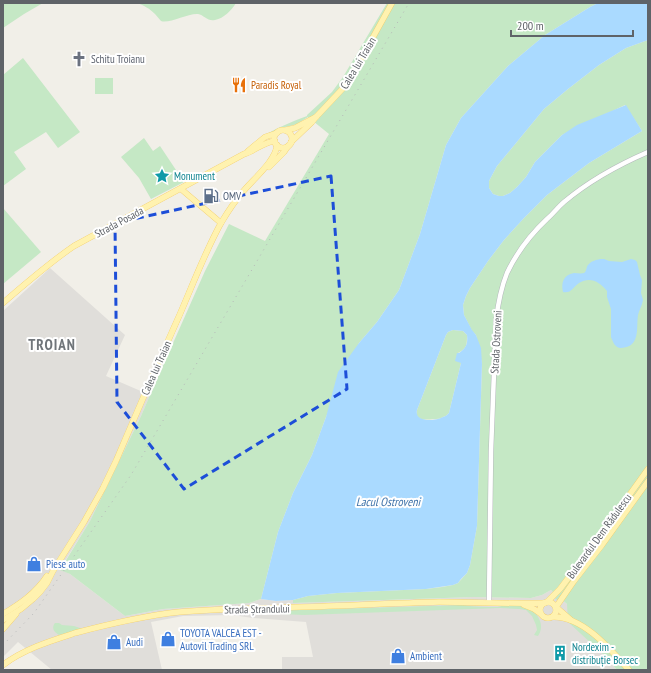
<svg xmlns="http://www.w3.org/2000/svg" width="651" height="673" font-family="'PT Sans Narrow',sans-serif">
<rect width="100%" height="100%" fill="#f1efe8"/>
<path fill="#e0deda" d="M 50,268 L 125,335 L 106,376 L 150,395 L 141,416 L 90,521 L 60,569 L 70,574 L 125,616 L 163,609 L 249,603 L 261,599 L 276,601 L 293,600 L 293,603 L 474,597 L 531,598 L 542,595 L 551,590 L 567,604 L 605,656 L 617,670 L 282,670 L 282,657 L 313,657 L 306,622 L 253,618 L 232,615 L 183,616 L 151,622 L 162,670 L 52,670 L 18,642 L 3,657 L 3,311 Z"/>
<g fill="#c5e8c5">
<path d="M 3,3 L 43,3 L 24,14 L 3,28 Z"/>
<path d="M 136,3 L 236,3 C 231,11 224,18 215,20 C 208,22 204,15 198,14 C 188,13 169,24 161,21 C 159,19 157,16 155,14 C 150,9 144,5 136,3 Z"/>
<path d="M 387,3 L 598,3 L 590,7 L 545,35 L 508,66 L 461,118 L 446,145 L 420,234 L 399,290 L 377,322 L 359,343 L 326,417 L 312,455 L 293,493 L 278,532 L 261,599 L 249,603 L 163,609 L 125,616 L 70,574 L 60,570 L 90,521 L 141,416 L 150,395 L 205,271 L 229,224 L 265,241 L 329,134 L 308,117 L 297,124 L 290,126 L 280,128 L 262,137 C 276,128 291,122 307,116 L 307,115 L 332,92 L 343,77 Z"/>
<path d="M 648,40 L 648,670 L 617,670 L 605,656 L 568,622 L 567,604 L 560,598 L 558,600 L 555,599 L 557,596 L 551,590 L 542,595 L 531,598 L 474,597 L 293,603 L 293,600 L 308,596 L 337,593 L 426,589 L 442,587 L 453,585 L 458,583 L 467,573 L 470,565 L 477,526 L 482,364 L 476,335 L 472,331 L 464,315 L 463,305 L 466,296 L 470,288 L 488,261 L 504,240 L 524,218 L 547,195 L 589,163 L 642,131 L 625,105 L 562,135 L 535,162 L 526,177 L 517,187 L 510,193 L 503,196 L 499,196 L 493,194 L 489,188 L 489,181 L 497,166 L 544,109 L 568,89 L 599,65 L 626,48 Z"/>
<path d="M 23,58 L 80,132 L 58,148 L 46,132 L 14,152 L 26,169 L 3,186 L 3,75 Z"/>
<rect x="95" y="78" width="18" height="16"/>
<path d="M 144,138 L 153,151 L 160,146 L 184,182 L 151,199 L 139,178 L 121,157 Z"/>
<path d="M 3,208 L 41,252 L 3,284 Z"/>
<path d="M 453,330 L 463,331 L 467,335 C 467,345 467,348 458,353 L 461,363 L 449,413 C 447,415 446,416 443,417 C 440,419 437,419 433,419 C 426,420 414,421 417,410 L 446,335 L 448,332 Z"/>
<path d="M 463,605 C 475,607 486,607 497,607 C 500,607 503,605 506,605 C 519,604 535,607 540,621 C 542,626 541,632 538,636 L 534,635 L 537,630 L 536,625 L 532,616 L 526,610 L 519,609 L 500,608 L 304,615 L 256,613 L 254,612 L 266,611 Z"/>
<path d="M 55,623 L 59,623 L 62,625 L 74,626 L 83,629 L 59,635 C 54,632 51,628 55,623 Z"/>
</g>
<g fill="#aadaff" fill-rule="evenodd">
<path d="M 598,3 L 648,3 L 648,40 L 626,48 L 599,65 L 568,89 L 544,109 L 497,166 L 489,181 L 489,188 L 493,194 L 499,196 L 503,196 L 510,193 L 517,187 L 526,177 L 535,162 L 562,135 L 577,125 L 626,105 L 642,131 L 589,163 L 547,195 L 524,218 L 504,240 L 488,261 L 470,288 L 466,296 L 463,305 L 464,315 L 472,330 L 476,335 L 481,348 L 482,364 L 477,526 L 470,565 L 467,573 L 461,579 L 458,583 L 453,585 L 426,589 L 337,593 L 308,596 L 293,600 L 276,601 L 261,599 L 278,532 L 293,493 L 312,455 L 326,417 L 338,372 L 359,343 L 377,322 L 399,290 L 420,234 L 446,145 L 461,118 L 508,66 L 545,35 L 590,7 ZM 453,330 L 463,331 L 467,335 C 468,344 466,348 459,353 L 457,353 L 455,361 L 461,363 L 449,413 C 447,415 446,416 443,417 C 436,421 414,423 417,410 L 446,335 L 448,332 Z"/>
<path d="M 600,259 L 604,259 L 609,261 L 622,262 L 631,259 L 635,260 L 637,262 L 640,275 L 642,280 L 641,293 L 643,300 C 642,306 639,310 638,315 C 636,328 641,347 621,348 C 615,348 613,342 611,337 L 611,309 L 607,297 L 607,291 C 600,282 590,276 579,283 C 573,287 571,294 563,292 C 561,283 563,275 574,273 C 577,273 581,274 584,273 C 587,271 586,267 588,265 C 591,261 596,260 600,259 Z"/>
</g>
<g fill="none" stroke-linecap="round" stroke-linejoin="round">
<g stroke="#b5b8bc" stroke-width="5.5">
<path id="minor" d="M 489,602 L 491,451 L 496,320 C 498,304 501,288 507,273 C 517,252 530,235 547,219 C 553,214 558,207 564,202 C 589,181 618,165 648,152"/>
</g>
<g stroke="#f2c960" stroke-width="6">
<g id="major">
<path d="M 286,130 L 295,128 L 316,117"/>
<circle cx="283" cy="139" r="9"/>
<path d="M 291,142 L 312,122 L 316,117 L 347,84 L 392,3"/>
<path d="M 248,151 L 265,137 L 277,133"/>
<path d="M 269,167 L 284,152 L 288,146"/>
<path d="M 181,189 L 221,223"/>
<path d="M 3,303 C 26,283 49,263 74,246 L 244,154 C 255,151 263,142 275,141"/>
<circle cx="548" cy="610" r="8"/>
<path d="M 547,602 L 560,589 L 600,536 L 648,469"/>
<path d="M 524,605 L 534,609 L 541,614"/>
<path d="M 3,614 C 20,604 36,593 47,576"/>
<path d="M 553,617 C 583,616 611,650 629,670"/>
<path d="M 3,620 L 21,609 L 33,599 L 40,592 L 47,583 L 53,571 L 84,522 L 103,488 L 116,461 C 137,412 158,363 180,314 C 193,284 205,252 221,223 C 227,213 234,202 242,193 C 251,181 276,161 277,145"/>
<path d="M 571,620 L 556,607 L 574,581 L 602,545 L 648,481"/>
<path d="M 3,629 L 16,614"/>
<path d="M 3,665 C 24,649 50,641 75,633 C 109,624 143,616 179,612 C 219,608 259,609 300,607 C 346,606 392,603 439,602 C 474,602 509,604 545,603"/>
</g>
</g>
<use href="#minor" stroke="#fff" stroke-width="4.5"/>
<use href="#major" stroke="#fff2af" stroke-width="5.5"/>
<path stroke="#b6b7b8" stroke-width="1" stroke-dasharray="1 5" stroke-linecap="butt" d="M 3,645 L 34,613 L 131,475 L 409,3"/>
</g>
<path fill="none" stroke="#1d4ed8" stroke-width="3" stroke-dasharray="8 5" stroke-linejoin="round" d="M 331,176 L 347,389 L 184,489 L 117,402 L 115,223 Z"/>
<defs>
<g id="church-bare" transform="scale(1.2)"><path d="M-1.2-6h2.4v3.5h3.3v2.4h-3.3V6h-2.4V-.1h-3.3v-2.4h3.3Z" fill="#6b7280" stroke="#fff" stroke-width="2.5" paint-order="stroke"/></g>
<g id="restaurant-bare" transform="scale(1.2)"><path d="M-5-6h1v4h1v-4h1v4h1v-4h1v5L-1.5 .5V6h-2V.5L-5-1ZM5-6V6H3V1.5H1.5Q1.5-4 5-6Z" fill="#e8710a" stroke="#fff" stroke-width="2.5" paint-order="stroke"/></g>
<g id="sight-bare" transform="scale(1.2)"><path d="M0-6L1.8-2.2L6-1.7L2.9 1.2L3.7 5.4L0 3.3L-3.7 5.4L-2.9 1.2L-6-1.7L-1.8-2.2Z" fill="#0f9aa8" stroke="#fff" stroke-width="2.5" paint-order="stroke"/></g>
<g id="fuel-bare" transform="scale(1.2)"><path d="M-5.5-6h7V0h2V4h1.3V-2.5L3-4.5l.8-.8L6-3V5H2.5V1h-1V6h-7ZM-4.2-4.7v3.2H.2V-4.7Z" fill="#5c6f8a" stroke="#fff" stroke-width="2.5" paint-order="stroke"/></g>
<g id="shop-bare" transform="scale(1.2)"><path d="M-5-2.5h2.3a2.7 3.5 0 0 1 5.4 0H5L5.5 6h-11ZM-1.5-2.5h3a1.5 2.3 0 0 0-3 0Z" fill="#3f7fe0" stroke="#fff" stroke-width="2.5" paint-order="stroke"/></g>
<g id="building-bare" transform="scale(1.2)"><path d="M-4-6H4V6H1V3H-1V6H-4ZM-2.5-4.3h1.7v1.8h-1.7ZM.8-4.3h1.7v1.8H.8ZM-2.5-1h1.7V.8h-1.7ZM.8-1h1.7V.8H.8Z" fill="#0f9aa8" stroke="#fff" stroke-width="2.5" paint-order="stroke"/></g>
</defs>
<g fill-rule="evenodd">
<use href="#church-bare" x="79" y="59"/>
<use href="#restaurant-bare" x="239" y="85"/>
<use href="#sight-bare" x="162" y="176"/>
<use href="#fuel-bare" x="211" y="196"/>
<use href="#shop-bare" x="34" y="564"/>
<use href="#shop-bare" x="168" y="639"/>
<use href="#shop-bare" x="114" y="642"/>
<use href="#building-bare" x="560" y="653"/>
<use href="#shop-bare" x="398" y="656"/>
</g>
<g text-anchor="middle" stroke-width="4" stroke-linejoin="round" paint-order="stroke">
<g font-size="11" fill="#5b616d" stroke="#fff" text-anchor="start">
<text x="91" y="63">Schitu Troianu</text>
</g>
<g font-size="11" fill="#5f6368" stroke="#fff">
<text transform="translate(358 63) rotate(-59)" y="4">Calea lui Traian</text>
<text transform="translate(119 222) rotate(-28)" y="4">Strada Posada</text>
<text transform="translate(496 342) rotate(-87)" y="4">Strada Ostroveni</text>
<text transform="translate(156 368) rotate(-66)" y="4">Calea lui Traian</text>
<text transform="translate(599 536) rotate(-54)" y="4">Bulevardul Dem Rădulescu</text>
<text transform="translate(257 609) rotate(-1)" y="4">Strada Ștrandului</text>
</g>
<g font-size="11" fill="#c56008" stroke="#fff" text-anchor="start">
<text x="251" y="89">Paradis Royal</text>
</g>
<g font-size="11" fill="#0d838f" stroke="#fff" text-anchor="start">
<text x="174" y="180">Monument</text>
<text x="572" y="651">Nordexim -<tspan x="572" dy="13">distribuție Borsec</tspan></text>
</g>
<g font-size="11" fill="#4e5e75" stroke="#fff" text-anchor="start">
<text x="223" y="200">OMV</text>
</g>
<g font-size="11" fill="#366cbe" stroke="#fff" text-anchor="start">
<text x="46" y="568">Piese auto</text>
<text x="180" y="637">TOYOTA VALCEA EST -<tspan x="180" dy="13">Autovil Trading SRL</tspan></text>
<text x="126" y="646">Audi</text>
<text x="410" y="660">Ambient</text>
</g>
<g font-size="12" font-style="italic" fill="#4174aa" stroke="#fff">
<text x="388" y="506">Lacul Ostroveni</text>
</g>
<g font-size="15" font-weight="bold" letter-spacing="1" fill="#70757a" stroke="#fff">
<text x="52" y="350">TROIAN</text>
</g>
</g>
<rect width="651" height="673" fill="none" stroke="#5f6368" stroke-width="8"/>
<path d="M511 30v6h122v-6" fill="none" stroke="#5f6368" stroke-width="2"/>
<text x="517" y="30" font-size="12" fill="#5f6368" stroke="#ffffff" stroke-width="3" paint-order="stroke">200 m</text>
</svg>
